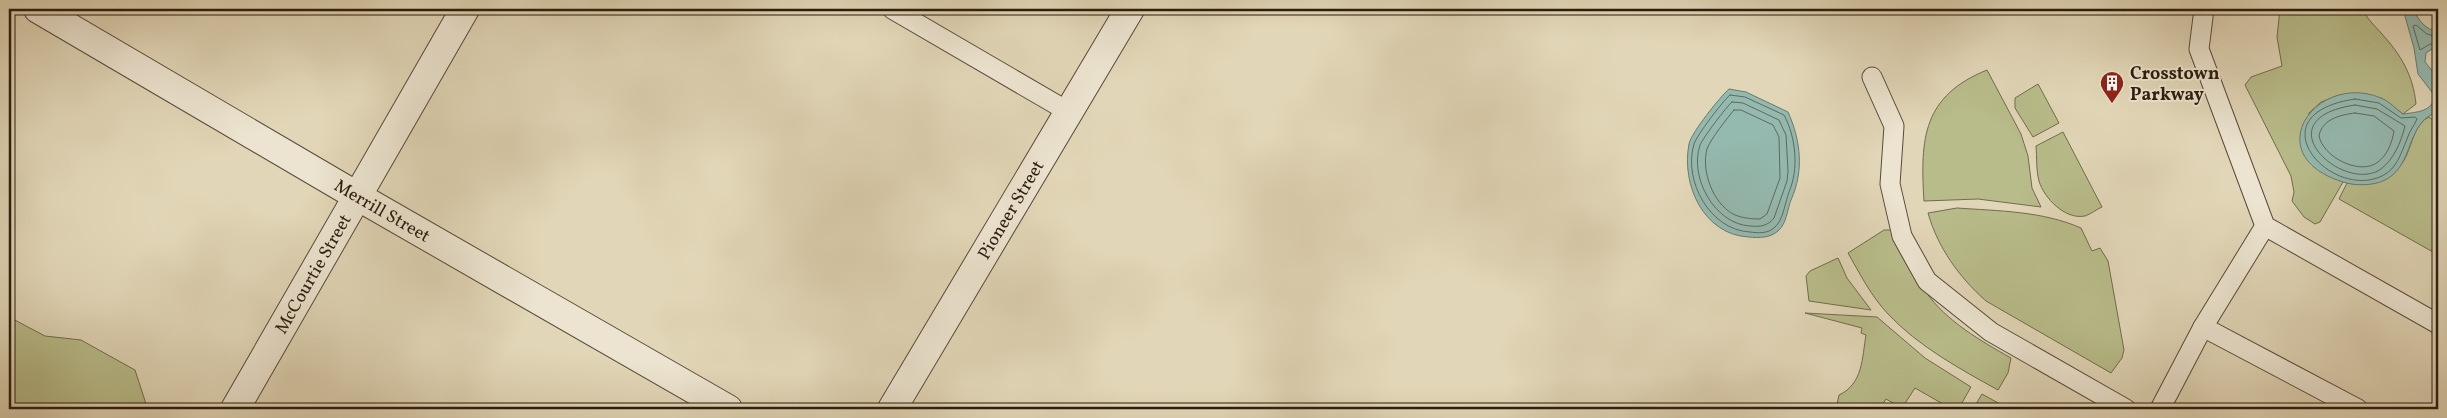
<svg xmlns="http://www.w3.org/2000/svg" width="2447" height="418" font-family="Vollkorn,serif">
<rect width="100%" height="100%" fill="#e1d6b7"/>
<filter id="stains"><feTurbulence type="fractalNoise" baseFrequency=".004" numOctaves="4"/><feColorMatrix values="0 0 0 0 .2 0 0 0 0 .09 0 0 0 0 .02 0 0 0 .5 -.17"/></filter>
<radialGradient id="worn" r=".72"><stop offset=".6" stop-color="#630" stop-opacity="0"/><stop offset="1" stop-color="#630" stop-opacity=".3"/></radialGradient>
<g fill="#b8bc8a" stroke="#716c4c">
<path d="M 2280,9 L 2363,9 C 2366,18 2375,26 2382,34 C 2401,55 2413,75 2416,104 L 2403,114 L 2381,98 L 2337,96 L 2321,102 L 2309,113 L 2304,155 L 2315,166 L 2343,182 L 2320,222 L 2315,224 L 2304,217 L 2292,201 L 2294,192 L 2291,176 L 2245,85 L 2251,77 L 2282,66 L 2277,37 Z"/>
<path d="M 1987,70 L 2021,134 L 2028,156 L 2032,188 L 2041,207 L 1978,199 L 1924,201 C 1920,138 1923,96 1987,70 Z"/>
<path d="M 2038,84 L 2059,123 L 2033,137 L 2015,108 L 2015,98 Z"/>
<path d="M 2429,117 L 2434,121 L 2438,130 L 2438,248 L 2433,252 L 2339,199 L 2347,183 C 2375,188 2400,177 2409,149 C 2413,139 2417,122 2429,117 Z"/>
<path d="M 2063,132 L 2102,207 C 2097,209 2091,214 2085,216 C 2065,220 2044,198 2039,181 C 2036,170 2037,157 2036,146 Z"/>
<path d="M 1957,208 C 1999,211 2042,211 2081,228 L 2092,251 L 2100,248 L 2108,261 L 2124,350 L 2122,358 L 2111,373 L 1986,301 C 1959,277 1938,248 1928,213 Z"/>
<path d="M 1884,230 L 1895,230 C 1904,251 1913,273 1926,292 C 1946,321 1981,341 2011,358 L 2008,373 L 1998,390 C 1960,369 1918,346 1888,314 C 1871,296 1860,274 1848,253 Z"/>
<path d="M 1838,258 L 1847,278 L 1871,310 L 1809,301 L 1806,276 L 1810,271 Z"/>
<path d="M 1805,313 L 1877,317 L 1925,358 L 1971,387 L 1959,408 L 1952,404 L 1950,408 L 1915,388 L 1902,408 L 1886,399 L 1880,409 L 1836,409 L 1839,395 C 1863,384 1862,358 1866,335 L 1861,333 L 1862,328 Z"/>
<path d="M 9,317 L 45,336 L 81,340 L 135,370 L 146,404 L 145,409 L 9,409 Z"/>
<path d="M 1982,394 L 2009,409 L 1973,409 Z"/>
</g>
<g fill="#94b9af" stroke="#6a7a6e">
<path d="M 2403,9 L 2413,9 C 2419,21 2425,29 2438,32 L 2438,50 L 2432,49 L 2426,53 L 2425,62 L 2438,78 L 2438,110 C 2434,114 2426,117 2423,121 C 2407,139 2409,168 2385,180 C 2373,186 2355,186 2343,182 C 2256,155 2317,71 2381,98 C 2389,101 2396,109 2403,114 C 2417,112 2432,112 2435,96 L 2418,74 L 2414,48 Z"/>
<path d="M 1729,89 L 1746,92 L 1788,112 C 1801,141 1804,171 1791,200 C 1787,210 1787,223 1778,231 C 1770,238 1759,238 1749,237 C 1704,235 1681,185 1689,144 C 1691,133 1720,97 1729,89 Z"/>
</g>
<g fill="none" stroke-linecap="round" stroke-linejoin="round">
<g stroke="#5f6a5e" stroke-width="1">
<path d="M 2438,37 L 2427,34 L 2416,25 L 2413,26 L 2420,50 L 2430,44 L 2438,45"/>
<path d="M 1730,95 L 1745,97 L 1784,115 C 1796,137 1799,169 1789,192 C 1785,203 1783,220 1775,227 C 1768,234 1758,233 1750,232 C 1710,230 1683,181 1694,144 C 1697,135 1722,102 1730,95 Z"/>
<path d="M 2355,99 L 2379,103 L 2401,118 L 2415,117 L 2417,119 C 2414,126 2409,132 2407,139 C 2401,153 2397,169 2382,176 C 2330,201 2253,114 2355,99 Z"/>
<path d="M 1732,102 L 1743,103 L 1779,120 L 1786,135 L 1788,171 L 1787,181 L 1774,218 C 1768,226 1760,227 1750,226 C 1715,224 1689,178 1700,145 C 1703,138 1726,107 1732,102 Z"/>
<path d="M 2355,105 L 2377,109 L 2405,126 C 2401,142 2394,159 2381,169 C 2344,195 2260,119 2355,105 Z"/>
<path d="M 1734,110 L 1741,110 L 1773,125 L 1779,137 L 1780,178 L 1767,214 L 1760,219 C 1751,219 1741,218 1733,214 C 1713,203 1701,171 1707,149 C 1710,140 1728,117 1734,110 Z"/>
<path d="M 2355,113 L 2374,116 L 2394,131 C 2392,143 2387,157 2375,164 C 2356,174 2323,156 2319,136 C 2322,119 2340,115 2355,113 Z"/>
</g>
<g stroke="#584a38" stroke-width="21">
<g id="lane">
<path d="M 892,9 L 1069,112"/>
<path d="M 2204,9 L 2199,49 L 2265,226 L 2438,324"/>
<path d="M 1872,77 L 1894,126 L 1890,184 L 1902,236 L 1927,281 L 1991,332 L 2126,409"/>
<path d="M 2203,327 L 2358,409"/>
<path d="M 2160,409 L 2203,327 L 2265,226"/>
</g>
</g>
<g stroke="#584a38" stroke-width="30">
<g id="street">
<path id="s1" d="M 38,9 L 357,196 L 728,409"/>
<path id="s2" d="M 235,409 L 465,9"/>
<path id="s3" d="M 892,409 L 1130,9"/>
</g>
</g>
<use href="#lane" stroke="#ece4d0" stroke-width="19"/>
<use href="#street" stroke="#ece4d0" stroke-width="28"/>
</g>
<defs>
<g id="building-pin" transform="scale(1.25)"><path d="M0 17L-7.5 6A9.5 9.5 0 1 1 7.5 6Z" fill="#8f2418" stroke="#ece4d0"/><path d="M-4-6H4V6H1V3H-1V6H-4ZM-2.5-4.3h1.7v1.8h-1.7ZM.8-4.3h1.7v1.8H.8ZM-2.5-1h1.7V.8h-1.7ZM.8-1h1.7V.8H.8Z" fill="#fff"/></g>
</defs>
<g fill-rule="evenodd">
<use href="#building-pin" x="2112" y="83"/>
</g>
<g text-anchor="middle" stroke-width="4" stroke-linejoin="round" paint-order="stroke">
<g font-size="18" font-weight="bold" fill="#2a1c0d" stroke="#ece4d0" text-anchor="start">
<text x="2130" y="79">Crosstown<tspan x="2130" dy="21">Parkway</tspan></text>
</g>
<g font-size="18" fill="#2a1c0d" stroke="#ece4d0">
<text dy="6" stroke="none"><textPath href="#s3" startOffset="232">Pioneer Street</textPath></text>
<text dy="6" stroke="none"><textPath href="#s1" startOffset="399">Merrill Street</textPath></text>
<text dy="6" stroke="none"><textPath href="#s2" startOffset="156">McCourtie Street</textPath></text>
</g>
</g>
<rect width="2447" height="418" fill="none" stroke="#e1d6b7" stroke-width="30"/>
<rect x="10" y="10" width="2427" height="398" fill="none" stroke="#2a1c0d" stroke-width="2.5"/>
<rect x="15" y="15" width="2417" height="388" fill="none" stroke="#2a1c0d"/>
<rect width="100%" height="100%" filter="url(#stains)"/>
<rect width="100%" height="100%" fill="url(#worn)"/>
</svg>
